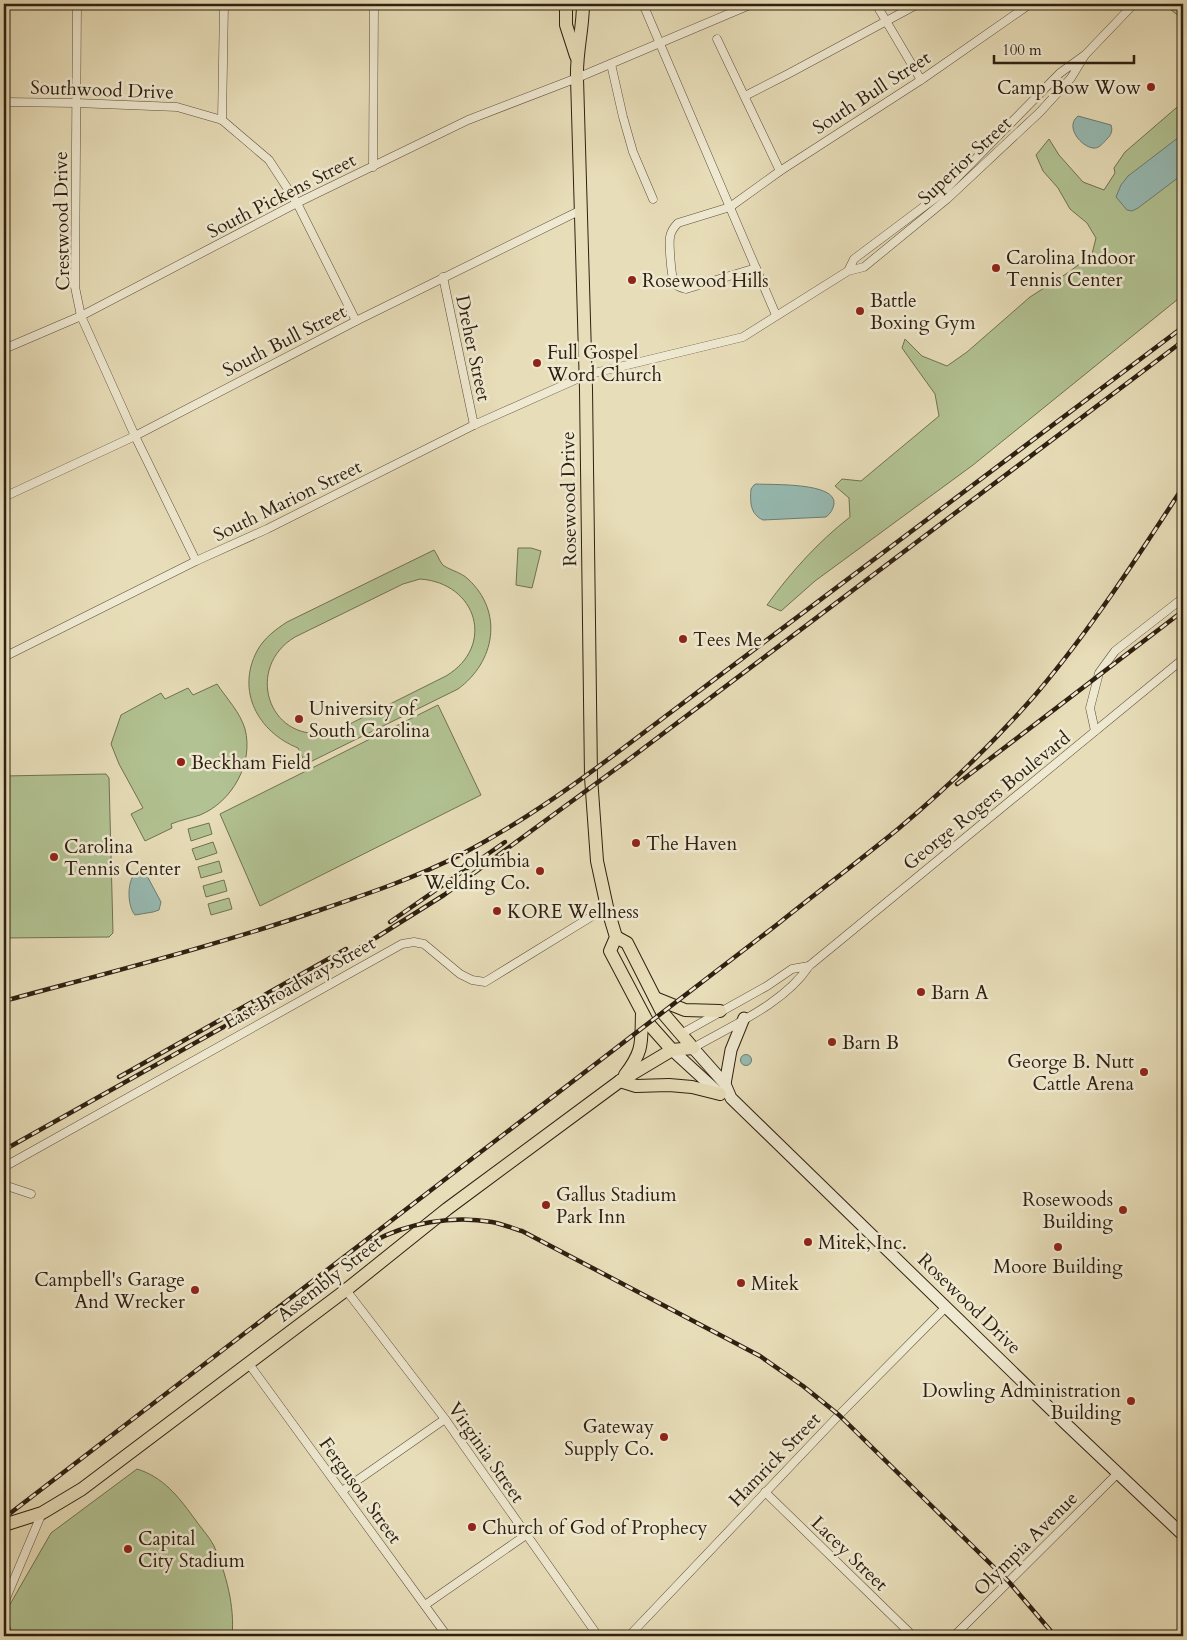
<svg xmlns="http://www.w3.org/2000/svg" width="1187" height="1640" font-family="Cardo,serif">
<rect width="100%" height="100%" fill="#e7ddb8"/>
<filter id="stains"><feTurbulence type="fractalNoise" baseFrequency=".004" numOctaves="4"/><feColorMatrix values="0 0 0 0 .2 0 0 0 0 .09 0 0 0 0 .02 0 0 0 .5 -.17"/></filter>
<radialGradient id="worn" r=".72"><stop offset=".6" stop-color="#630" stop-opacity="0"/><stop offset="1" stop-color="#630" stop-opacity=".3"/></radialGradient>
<g fill="#b2c292" stroke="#707152" fill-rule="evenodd">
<path d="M 1163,4 L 1183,4 L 1183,19 Z"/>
<path d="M 1183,102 L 1183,295 L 973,465 L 815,581 L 781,611 L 767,605 C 791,572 818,542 850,517 L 849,498 L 835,486 L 842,479 L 861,481 L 939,416 L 935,394 L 902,348 L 905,339 L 922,356 L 947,366 L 967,352 L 1030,297 L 1069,272 L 1092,254 L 1096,238 L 1087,223 L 1070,209 L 1058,188 L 1043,171 L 1036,155 L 1049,139 L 1059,155 L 1083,182 L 1104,190 L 1115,173 L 1114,168 L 1125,152 Z"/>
<path d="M 518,548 L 531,548 L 541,551 L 532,588 L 516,585 Z"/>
<path d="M 434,550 C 437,554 439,560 442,564 C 446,569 461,572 468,579 C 504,612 495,662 458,689 L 306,764 L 298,748 C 258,732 236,691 257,651 C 264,638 275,630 287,622 ZM 420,579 C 477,583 496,646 446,676 C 420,689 394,702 368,715 C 354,721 340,731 326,733 C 267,741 245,667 295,637 L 403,584 Z"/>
<path d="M 217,684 C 227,699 240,712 245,729 C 254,763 232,802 200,815 C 191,818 181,820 171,824 L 172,828 L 145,841 L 131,814 L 143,808 L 119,764 L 111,744 L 121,715 L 161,693 L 165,699 L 188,688 L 193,695 Z"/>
<path d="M 438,705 L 481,795 L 260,906 L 220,814 Z"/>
<path d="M 106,774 L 109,778 L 113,933 L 109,937 L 4,938 L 4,776 Z"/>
<path d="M 209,823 L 212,834 L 191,841 L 188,829 Z"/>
<path d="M 213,842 L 217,853 L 196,860 L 192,849 Z"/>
<path d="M 219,861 L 222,872 L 201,878 L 198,867 Z"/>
<path d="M 224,880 L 227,891 L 206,897 L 203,886 Z"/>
<path d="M 229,898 L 232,909 L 211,915 L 208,904 Z"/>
<path d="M 137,1469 C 163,1477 178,1496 194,1518 C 200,1527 209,1536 214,1546 C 226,1573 235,1607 232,1636 L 13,1636 L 5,1613 L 51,1533 Z"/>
</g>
<g fill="#97bbb4" stroke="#6d7d73">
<path d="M 1078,116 L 1111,125 C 1113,131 1111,135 1107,139 C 1103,143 1099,149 1093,148 C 1082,147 1064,127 1078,116 Z"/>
<path d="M 1183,134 L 1183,174 L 1138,208 L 1132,211 L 1127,210 L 1116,197 L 1121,185 L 1128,176 Z"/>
<path d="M 756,484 C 771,485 837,482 834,504 C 833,510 830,514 826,517 L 763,520 C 750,514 750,502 751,489 L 754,485 Z"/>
<path d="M 138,871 L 144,871 L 146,874 L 161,902 L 159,910 L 153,912 L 135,915 C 127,906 126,878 138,871 Z"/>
<circle cx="746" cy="1060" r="5.5"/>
</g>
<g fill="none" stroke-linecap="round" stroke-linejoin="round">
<g stroke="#5d4f3b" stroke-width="9">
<g id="street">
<path d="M 77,4 L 75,287 L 81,316 L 135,436 L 196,561"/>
<path d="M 643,4 L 776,315"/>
<path d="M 876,4 L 921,80"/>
<path d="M 717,39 L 780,171"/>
<path d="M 1085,55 L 1131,7 L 1127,4"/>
<path d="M 611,64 L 623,117 L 633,152 L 653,199"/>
<path d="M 745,96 L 788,74 L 918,4"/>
<path d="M 4,102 L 76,103 L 177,107 L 222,120 L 269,160 L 297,203 L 356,321"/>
<path d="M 222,120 L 224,4"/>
<path d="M 373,167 L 374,4"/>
<path d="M 756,268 L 686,289 C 682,288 678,287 675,284 C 671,279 669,244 670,237 C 671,231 674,227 678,223 L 730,207 L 780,171 L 921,80 L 1030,4"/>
<path d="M 443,277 L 474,425"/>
<path d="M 4,349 L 81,316 L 297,203 L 468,120 L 577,78 L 752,4"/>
<path d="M 4,497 L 135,436 L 356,321 L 579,211"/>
<path d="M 4,657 L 196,561 L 267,529 L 474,425 L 586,375 L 743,337 L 848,271 L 864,267 L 947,199 L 1040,112 L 1071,78 L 1085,55 L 1060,73 L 942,193 L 854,259 L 848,271"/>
<path d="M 1095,731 L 1090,708 L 1099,673 L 1115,651 L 1183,598"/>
<path d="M 681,1034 L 767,986 L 792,969 L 809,966"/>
<path d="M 693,1048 C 731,1026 785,1003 809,966 L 1183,659"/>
<path d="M 4,1167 L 402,944 L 414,942 L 424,944 L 460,974 L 472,980 L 485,982 L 607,907"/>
<path d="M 4,1185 L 31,1194"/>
<path d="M 346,1290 L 445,1419 L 598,1636"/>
<path d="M 249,1364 L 447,1636"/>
<path d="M 342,1491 L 445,1419"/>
<path d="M 765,1492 L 913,1636"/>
<path d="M 4,1603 L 42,1513"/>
<path d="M 425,1605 L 526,1535"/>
<path d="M 629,1636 L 839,1415 L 946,1307"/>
<path d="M 954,1636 L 1118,1473"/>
</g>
</g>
<g stroke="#2f2011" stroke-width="13">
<g id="secondary">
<path d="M 693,1048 L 725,1084 L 731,1098 L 1066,1424 L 1183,1535"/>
<path d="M 672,1050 L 720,1094"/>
<path d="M 725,1084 L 731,1050 L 744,1018"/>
</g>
</g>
<g stroke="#2f2011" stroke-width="14">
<g id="primary">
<path d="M 566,4 L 566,25 L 576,56"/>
<path d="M 583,4 C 583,29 576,53 577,78 L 586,389 L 591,777 L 597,861 L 607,907 L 616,937 L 610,951 L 648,1023 L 672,1050"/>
<path d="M 616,937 L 627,943 L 662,1012 L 693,1048"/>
<path d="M 655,998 L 685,1010 L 720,1011"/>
<path d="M 625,1075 C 644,1050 641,1043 642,1013"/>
<path d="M 620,1081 L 636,1086 L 669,1085 L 692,1087 L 720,1094"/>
<path d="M 4,1525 L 42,1513 L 82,1489 L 346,1290 L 447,1209 L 620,1081 L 672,1050 L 693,1048"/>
</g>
</g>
<use href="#street" stroke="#efe9d1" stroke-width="8"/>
<use href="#secondary" stroke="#efe9d1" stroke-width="11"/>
<use href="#primary" stroke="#e7ddb8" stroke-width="12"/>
<g stroke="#2f2011" stroke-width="4.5">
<g id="rail">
<path d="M 957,784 L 1183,611"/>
<path d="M 390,922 L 505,842"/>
<path d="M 4,1001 C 111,972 218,945 323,909 C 370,893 417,877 460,855 C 518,825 570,788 622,749 L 1183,327"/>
<path d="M 119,1077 L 346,949"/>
<path d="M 4,1150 L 318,974 L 444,895 L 624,763 L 1183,341"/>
<path d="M 372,1242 C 407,1223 452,1215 492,1222 C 502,1224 512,1228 522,1231 L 760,1356 L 803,1386 L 839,1415 L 1009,1582 L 1055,1636"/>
<path d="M 4,1518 L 779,923 C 819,891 859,861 898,829 C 947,788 994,742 1036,694 C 1091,629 1137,558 1183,487"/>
</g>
</g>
<use href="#rail" stroke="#efe9d1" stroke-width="2.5" stroke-dasharray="8" stroke-linecap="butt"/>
</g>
<g fill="#8f2418" stroke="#efe9d1" stroke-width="2">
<circle cx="1151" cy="87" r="5"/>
<circle cx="996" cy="268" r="5"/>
<circle cx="632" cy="280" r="5"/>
<circle cx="860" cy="311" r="5"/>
<circle cx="537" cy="363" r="5"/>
<circle cx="683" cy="639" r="5"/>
<circle cx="299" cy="719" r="5"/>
<circle cx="181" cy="762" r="5"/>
<circle cx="636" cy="843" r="5"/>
<circle cx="54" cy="857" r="5"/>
<circle cx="540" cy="871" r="5"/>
<circle cx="497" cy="911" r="5"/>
<circle cx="921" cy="992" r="5"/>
<circle cx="832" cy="1042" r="5"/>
<circle cx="1144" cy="1072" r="5"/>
<circle cx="546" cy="1205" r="5"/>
<circle cx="1123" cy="1210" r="5"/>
<circle cx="808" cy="1242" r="5"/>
<circle cx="1058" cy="1247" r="5"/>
<circle cx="741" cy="1283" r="5"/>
<circle cx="195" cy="1290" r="5"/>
<circle cx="1131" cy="1401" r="5"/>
<circle cx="664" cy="1437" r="5"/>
<circle cx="472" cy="1527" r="5"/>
<circle cx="128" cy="1549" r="5"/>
</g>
<g text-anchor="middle" stroke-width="5" stroke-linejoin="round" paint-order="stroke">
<g font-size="19" fill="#2f2011" stroke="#efe9d1" text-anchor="start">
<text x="1141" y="94" text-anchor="end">Camp Bow Wow</text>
<text x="1006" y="264">Carolina Indoor<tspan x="1006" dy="22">Tennis Center</tspan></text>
<text x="642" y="287">Rosewood Hills</text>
<text x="870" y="307">Battle<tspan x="870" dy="22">Boxing Gym</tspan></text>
<text x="547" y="359">Full Gospel<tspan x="547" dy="22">Word Church</tspan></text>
<text x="693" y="646">Tees Me</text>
<text x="309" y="715">University of<tspan x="309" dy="22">South Carolina</tspan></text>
<text x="191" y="769">Beckham Field</text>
<text x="646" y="850">The Haven</text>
<text x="64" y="853">Carolina<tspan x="64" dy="22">Tennis Center</tspan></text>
<text x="530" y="867" text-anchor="end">Columbia<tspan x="530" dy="22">Welding Co.</tspan></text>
<text x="507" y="918">KORE Wellness</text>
<text x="931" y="999">Barn A</text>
<text x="842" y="1049">Barn B</text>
<text x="1134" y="1068" text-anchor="end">George B. Nutt<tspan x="1134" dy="22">Cattle Arena</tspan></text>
<text x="556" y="1201">Gallus Stadium<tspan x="556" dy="22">Park Inn</tspan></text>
<text x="1113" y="1206" text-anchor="end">Rosewoods<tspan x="1113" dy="22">Building</tspan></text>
<text x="818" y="1249">Mitek, Inc.</text>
<text x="1058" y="1273" text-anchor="middle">Moore Building</text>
<text x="185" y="1286" text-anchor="end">Campbell's Garage<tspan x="185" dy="22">And Wrecker</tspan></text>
<text x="751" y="1290">Mitek</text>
<text x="1121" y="1397" text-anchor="end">Dowling Administration<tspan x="1121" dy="22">Building</tspan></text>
<text x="654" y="1433" text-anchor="end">Gateway<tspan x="654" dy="22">Supply Co.</tspan></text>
<text x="482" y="1534">Church of God of Prophecy</text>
<text x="138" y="1545">Capital<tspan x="138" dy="22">City Stadium</tspan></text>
</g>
<g font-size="19" fill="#2f2011" stroke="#efe9d1">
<text transform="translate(102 89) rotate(2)" y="7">Southwood Drive</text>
<text transform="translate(871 92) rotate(-33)" y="7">South Bull Street</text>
<text transform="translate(964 160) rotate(-43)" y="7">Superior Street</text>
<text transform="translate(281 195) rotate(-27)" y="7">South Pickens Street</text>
<text transform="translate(61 221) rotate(-91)" y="7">Crestwood Drive</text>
<text transform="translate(284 340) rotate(-27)" y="7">South Bull Street</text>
<text transform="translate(474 348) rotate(78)" y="7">Dreher Street</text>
<text transform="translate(568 499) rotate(-91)" y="7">Rosewood Drive</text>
<text transform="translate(287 500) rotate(-26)" y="7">South Marion Street</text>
<text transform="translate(986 800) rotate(-39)" y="7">George Rogers Boulevard</text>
<text transform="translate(299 982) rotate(-29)" y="7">East Broadway Street</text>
<text transform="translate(329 1278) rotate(-38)" y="7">Assembly Street</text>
<text transform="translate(970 1303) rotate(44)" y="7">Rosewood Drive</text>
<text transform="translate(487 1452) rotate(55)" y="7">Virginia Street</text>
<text transform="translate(774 1459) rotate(-46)" y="7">Hamrick Street</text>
<text transform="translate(361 1490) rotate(54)" y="7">Ferguson Street</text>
<text transform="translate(1025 1543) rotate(-45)" y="7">Olympia Avenue</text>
<text transform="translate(850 1553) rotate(44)" y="7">Lacey Street</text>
</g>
</g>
<rect width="1187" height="1640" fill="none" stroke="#e7ddb8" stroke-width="20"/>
<rect x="5" y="5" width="1177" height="1630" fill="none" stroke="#2f2011" stroke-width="2.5"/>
<rect x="10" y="10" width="1167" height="1620" fill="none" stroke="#2f2011"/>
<path d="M994 55v8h140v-8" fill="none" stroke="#2f2011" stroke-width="2.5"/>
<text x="1002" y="55" font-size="15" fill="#2f2011" stroke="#efe9d1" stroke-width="4" paint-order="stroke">100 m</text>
<rect width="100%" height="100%" filter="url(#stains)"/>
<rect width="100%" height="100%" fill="url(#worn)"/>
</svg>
